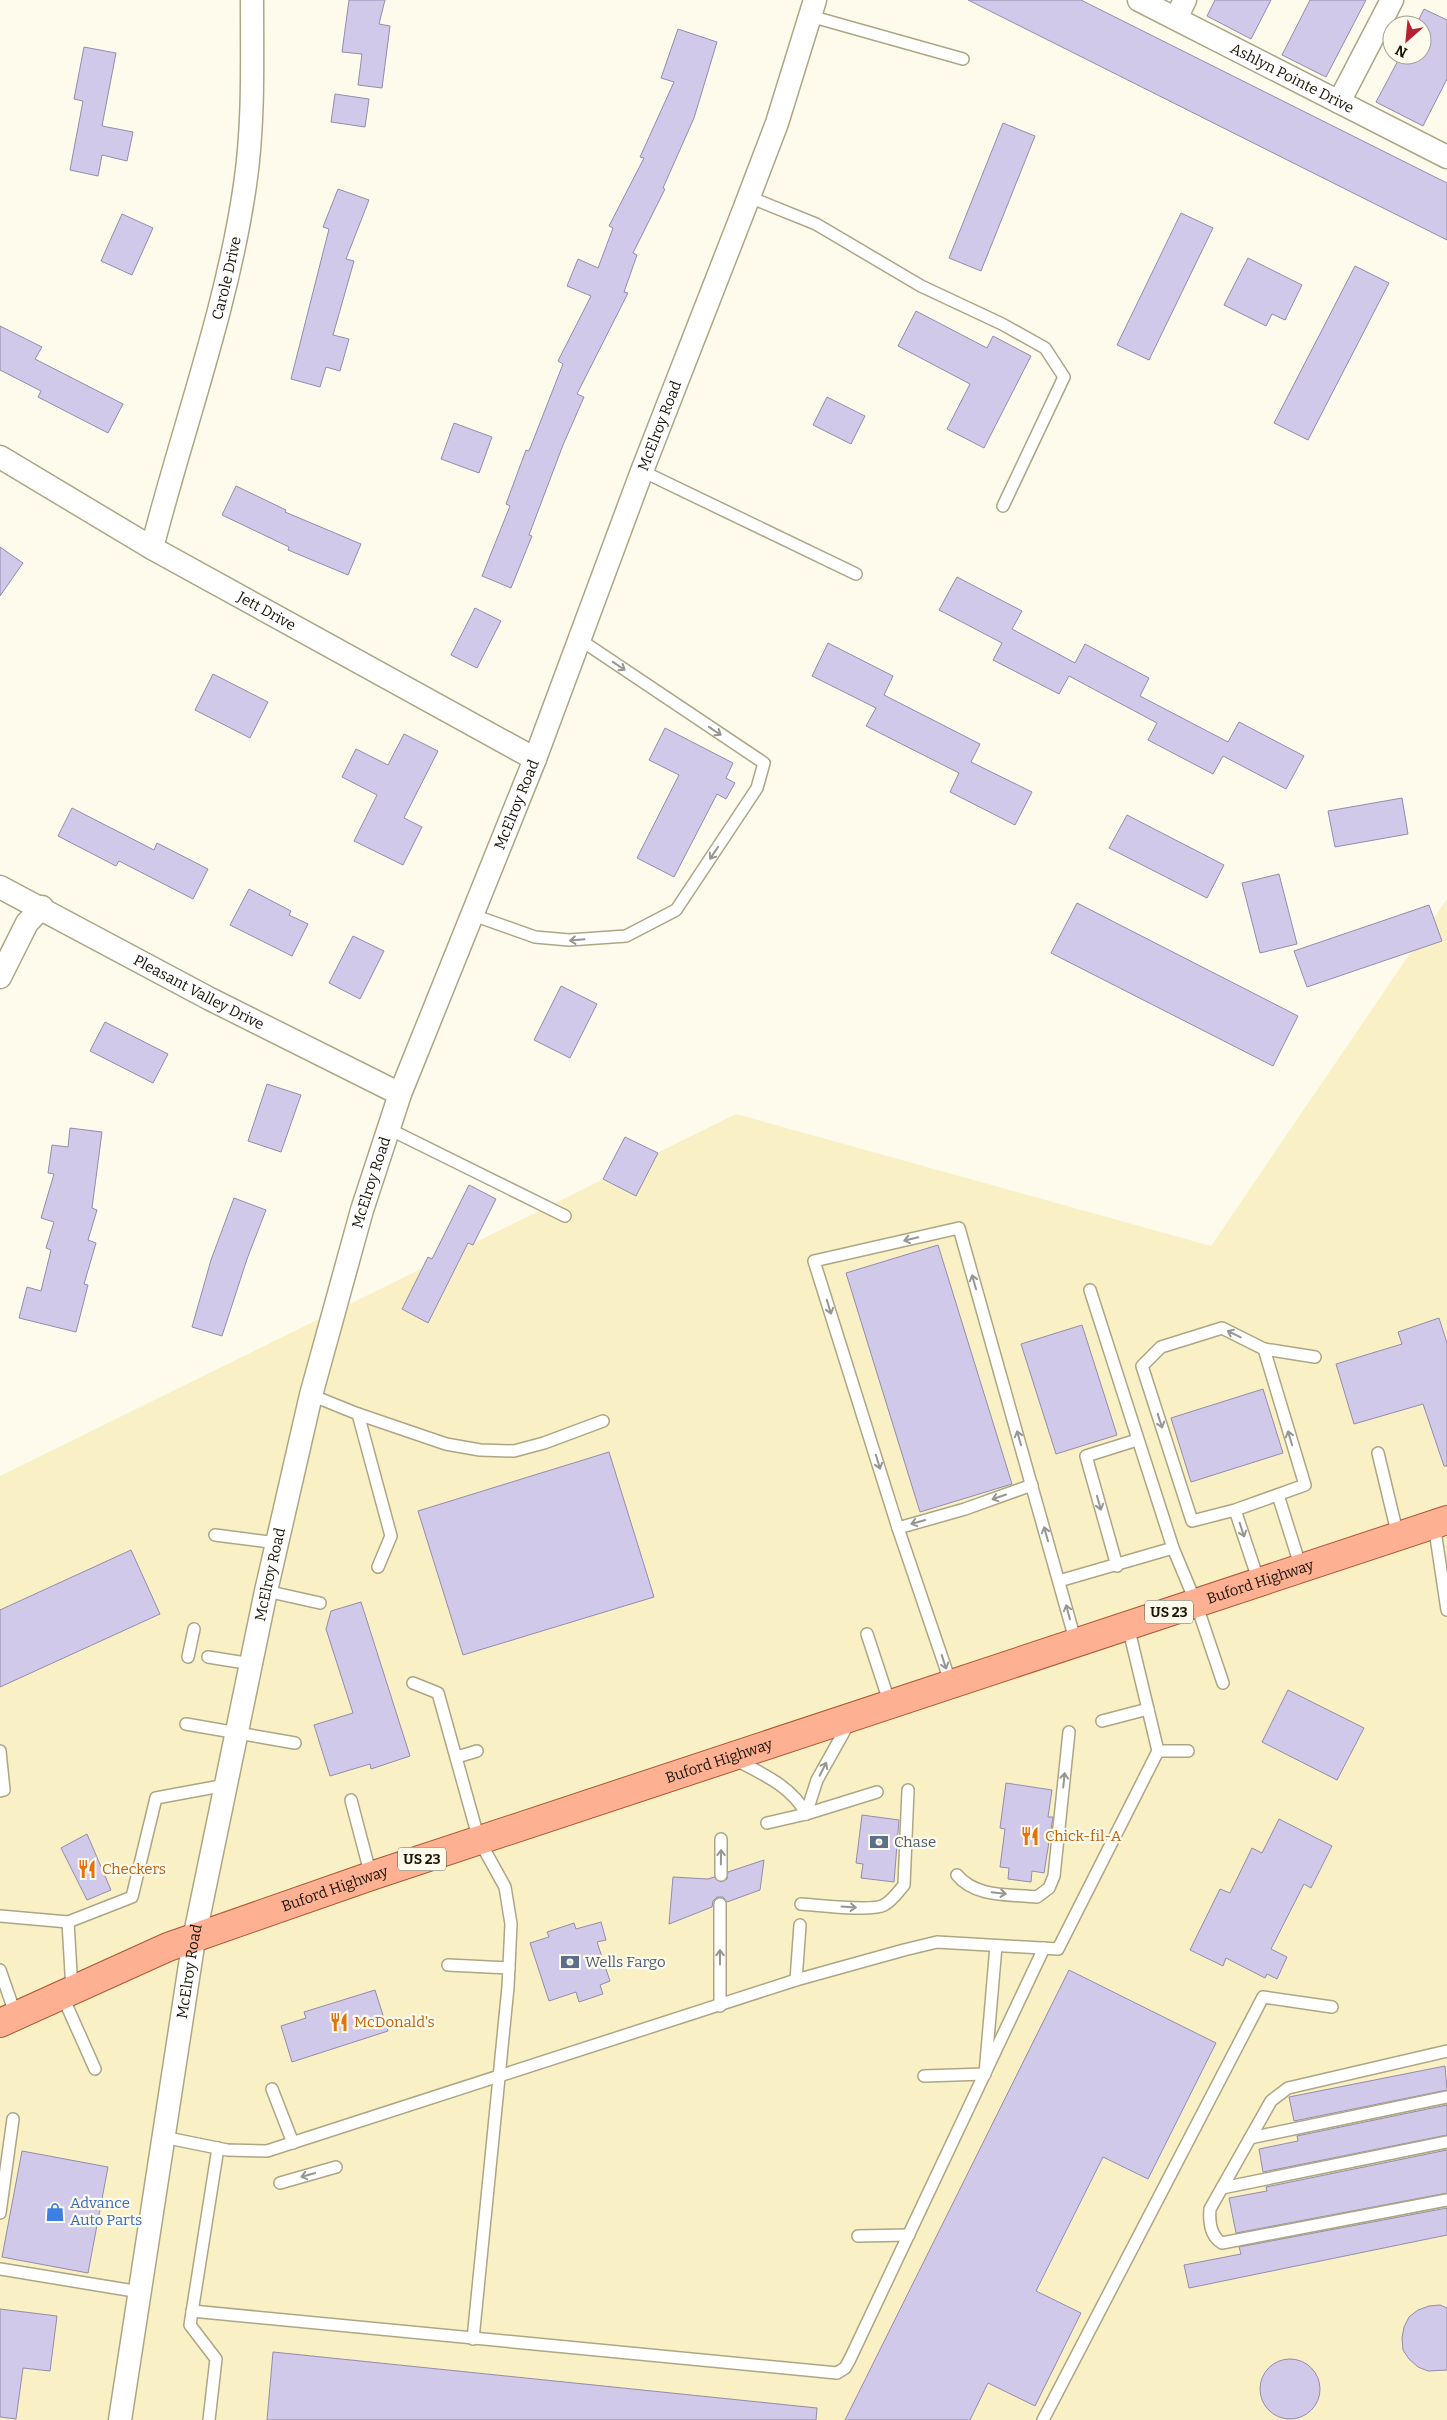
<svg xmlns="http://www.w3.org/2000/svg" width="1447" height="2420" font-family="Bitter,serif">
<rect width="100%" height="100%" fill="#fefbed"/>
<path fill="#faf0c5" d="M 1447,899 L 1447,2420 L 0,2420 L 0,1476 L 736,1114 L 1211,1246 Z"/>
<g fill="#d1c9ea" stroke="#938cab">
<path d="M 349,0 L 385,0 L 379,24 L 390,26 L 382,88 L 358,85 L 362,54 L 342,52 Z"/>
<path d="M 968,0 L 1081,0 L 1447,183 L 1447,240 Z"/>
<path d="M 1215,0 L 1271,0 L 1251,39 L 1207,16 Z"/>
<path d="M 1310,0 L 1366,0 L 1326,77 L 1282,55 Z"/>
<path d="M 1424,9 L 1447,20 L 1447,79 L 1423,126 L 1376,102 L 1401,55 L 1422,55 L 1422,25 L 1416,25 Z"/>
<path d="M 678,29 L 717,42 L 694,118 L 663,188 L 665,189 L 633,253 L 637,255 L 624,292 L 628,293 L 577,394 L 584,397 L 563,445 L 529,535 L 532,536 L 511,588 L 482,576 L 510,506 L 506,504 L 526,450 L 529,451 L 563,364 L 558,361 L 591,296 L 567,286 L 578,259 L 598,268 L 613,228 L 609,226 L 644,158 L 640,157 L 674,82 L 661,78 Z"/>
<path d="M 84,47 L 116,53 L 102,126 L 133,132 L 127,161 L 102,155 L 98,176 L 70,170 L 83,101 L 74,99 Z"/>
<path d="M 335,94 L 369,99 L 365,127 L 331,122 Z"/>
<path d="M 1003,123 L 1035,136 L 981,271 L 949,258 Z"/>
<path d="M 338,189 L 369,200 L 346,259 L 354,261 L 333,335 L 349,339 L 340,371 L 326,367 L 320,387 L 291,379 L 329,229 L 323,227 Z"/>
<path d="M 1181,213 L 1213,228 L 1149,360 L 1117,345 Z"/>
<path d="M 122,214 L 153,228 L 132,275 L 101,261 Z"/>
<path d="M 1248,258 L 1302,285 L 1285,320 L 1272,314 L 1266,326 L 1224,305 Z"/>
<path d="M 1355,266 L 1389,283 L 1308,440 L 1274,423 Z"/>
<path d="M 916,311 L 987,348 L 993,336 L 1031,356 L 984,448 L 947,429 L 970,384 L 898,346 Z"/>
<path d="M 0,326 L 42,347 L 35,359 L 123,404 L 108,433 L 38,397 L 41,391 L 0,370 Z"/>
<path d="M 827,397 L 865,416 L 851,444 L 813,425 Z"/>
<path d="M 454,423 L 492,437 L 479,473 L 441,459 Z"/>
<path d="M 236,486 L 286,510 L 285,512 L 361,544 L 348,575 L 288,550 L 289,547 L 222,515 Z"/>
<path d="M 0,547 L 23,563 L 0,596 Z"/>
<path d="M 957,577 L 1022,611 L 1012,629 L 1075,663 L 1085,644 L 1149,678 L 1140,696 L 1228,742 L 1239,722 L 1304,756 L 1286,789 L 1223,756 L 1213,774 L 1148,740 L 1157,723 L 1069,676 L 1059,694 L 993,660 L 1002,643 L 939,610 Z"/>
<path d="M 475,608 L 501,621 L 477,668 L 451,655 Z"/>
<path d="M 828,643 L 893,676 L 884,695 L 980,744 L 971,762 L 1032,792 L 1015,825 L 950,792 L 959,773 L 866,726 L 876,708 L 812,676 Z"/>
<path d="M 213,674 L 268,702 L 250,738 L 195,710 Z"/>
<path d="M 665,728 L 733,763 L 726,778 L 735,783 L 726,799 L 717,794 L 674,877 L 637,858 L 679,775 L 649,760 Z"/>
<path d="M 404,734 L 438,751 L 404,818 L 422,827 L 403,865 L 354,841 L 377,795 L 342,777 L 356,749 L 388,765 Z"/>
<path d="M 1402,798 L 1408,834 L 1335,847 L 1328,811 Z"/>
<path d="M 72,808 L 154,850 L 157,843 L 208,869 L 193,899 L 119,861 L 116,866 L 58,836 Z"/>
<path d="M 1127,815 L 1224,865 L 1207,898 L 1109,848 Z"/>
<path d="M 1279,874 L 1297,944 L 1260,953 L 1242,883 Z"/>
<path d="M 249,889 L 291,911 L 289,915 L 308,924 L 292,956 L 230,925 Z"/>
<path d="M 1077,903 L 1298,1016 L 1273,1066 L 1051,953 Z"/>
<path d="M 1429,905 L 1442,941 L 1307,987 L 1294,951 Z"/>
<path d="M 353,936 L 384,951 L 360,999 L 329,983 Z"/>
<path d="M 561,986 L 597,1004 L 570,1058 L 534,1040 Z"/>
<path d="M 105,1022 L 168,1054 L 153,1083 L 90,1051 Z"/>
<path d="M 267,1084 L 301,1095 L 281,1152 L 248,1141 Z"/>
<path d="M 70,1128 L 102,1132 L 92,1208 L 97,1210 L 88,1240 L 96,1243 L 84,1284 L 88,1285 L 76,1332 L 19,1318 L 27,1287 L 41,1291 L 51,1250 L 46,1248 L 54,1222 L 41,1218 L 54,1174 L 48,1173 L 52,1145 L 68,1147 Z"/>
<path d="M 625,1137 L 658,1153 L 636,1196 L 603,1179 Z"/>
<path d="M 469,1185 L 496,1199 L 473,1245 L 468,1243 L 428,1323 L 402,1309 L 428,1257 L 432,1259 Z"/>
<path d="M 234,1198 L 266,1210 L 247,1259 L 222,1336 L 192,1327 L 211,1260 Z"/>
<path d="M 938,1245 L 1012,1484 L 920,1512 L 846,1273 Z"/>
<path d="M 1439,1318 L 1447,1343 L 1447,1466 L 1444,1466 L 1423,1404 L 1354,1424 L 1336,1364 L 1402,1344 L 1398,1332 Z"/>
<path d="M 1082,1325 L 1117,1435 L 1056,1454 L 1021,1344 Z"/>
<path d="M 1263,1389 L 1283,1453 L 1191,1482 L 1171,1418 Z"/>
<path d="M 609,1452 L 654,1597 L 463,1655 L 418,1511 Z"/>
<path d="M 131,1550 L 160,1614 L 0,1687 L 0,1610 Z"/>
<path d="M 361,1602 L 410,1756 L 371,1769 L 370,1764 L 330,1776 L 314,1725 L 353,1713 L 326,1629 L 331,1611 Z"/>
<path d="M 1288,1690 L 1364,1728 L 1337,1780 L 1262,1742 Z"/>
<path d="M 1006,1783 L 1052,1790 L 1048,1817 L 1053,1817 L 1044,1873 L 1032,1871 L 1031,1882 L 1008,1879 L 1009,1868 L 1000,1867 L 1005,1829 L 1000,1828 Z"/>
<path d="M 862,1815 L 899,1820 L 894,1882 L 861,1878 L 863,1864 L 856,1863 Z"/>
<path d="M 1279,1819 L 1332,1846 L 1311,1888 L 1304,1884 L 1271,1949 L 1287,1957 L 1277,1979 L 1267,1974 L 1265,1978 L 1226,1958 L 1223,1966 L 1190,1950 L 1220,1889 L 1230,1893 L 1252,1848 L 1262,1853 Z"/>
<path d="M 87,1834 L 111,1890 L 87,1900 L 61,1848 Z"/>
<path d="M 764,1860 L 760,1890 L 727,1902 L 723,1897 L 717,1897 L 713,1901 L 712,1907 L 669,1924 L 673,1877 L 708,1879 L 714,1877 L 721,1882 L 727,1879 L 728,1872 Z"/>
<path d="M 601,1922 L 606,1940 L 597,1942 L 610,1981 L 600,1985 L 603,1994 L 579,2002 L 576,1992 L 549,2001 L 530,1943 L 549,1937 L 547,1932 L 574,1923 L 576,1929 Z"/>
<path d="M 1069,1970 L 1216,2043 L 1148,2179 L 1103,2157 L 1036,2291 L 1081,2313 L 1035,2406 L 988,2383 L 970,2420 L 845,2420 Z"/>
<path d="M 375,1990 L 388,2031 L 292,2062 L 281,2026 L 306,2018 L 304,2012 Z"/>
<path d="M 1445,2066 L 1447,2090 L 1294,2121 L 1289,2097 Z"/>
<path d="M 1447,2105 L 1447,2135 L 1263,2172 L 1259,2149 L 1298,2141 L 1297,2136 Z"/>
<path d="M 1447,2150 L 1447,2193 L 1236,2233 L 1229,2198 L 1267,2191 L 1266,2187 Z"/>
<path d="M 22,2151 L 108,2167 L 88,2273 L 2,2257 Z"/>
<path d="M 1447,2208 L 1447,2235 L 1189,2288 L 1184,2265 L 1241,2254 L 1239,2247 Z"/>
<path d="M 1440,2305 L 1447,2308 L 1447,2370 L 1428,2371 L 1418,2367 L 1409,2359 L 1403,2350 L 1402,2338 L 1404,2327 L 1409,2317 L 1418,2310 L 1429,2306 Z"/>
<path d="M 0,2309 L 57,2316 L 50,2371 L 23,2368 L 16,2419 L 0,2417 Z"/>
<path d="M 273,2352 L 817,2408 L 816,2420 L 267,2420 Z"/>
<circle cx="1290" cy="2389" r="30"/>
</g>
<g fill="none" stroke-linecap="round" stroke-linejoin="round">
<g stroke="#ada684" stroke-width="14">
<g id="lane">
<path d="M 810,16 L 963,59"/>
<path d="M 749,197 L 816,224 L 921,286 L 1002,324 L 1045,348 L 1064,377 L 1003,506"/>
<path d="M 642,471 L 856,574"/>
<path d="M 473,915 L 535,937 L 569,940 L 626,936 L 676,910 L 757,788 L 764,763 L 579,639"/>
<path d="M 389,1129 L 565,1216"/>
<path d="M 1090,1290 L 1173,1548 L 1196,1603 L 1223,1683"/>
<path d="M 1264,1349 L 1315,1357"/>
<path d="M 311,1395 L 358,1414 L 391,1536 L 378,1567"/>
<path d="M 358,1414 L 446,1444 L 480,1450 L 514,1451 L 544,1443 L 603,1421"/>
<path d="M 1378,1453 L 1398,1536"/>
<path d="M 1278,1495 L 1301,1568"/>
<path d="M 1235,1510 L 1305,1485 L 1264,1349 L 1222,1328 L 1161,1347 L 1142,1366 L 1192,1521 L 1235,1510 L 1259,1582"/>
<path d="M 1434,1524 L 1447,1610"/>
<path d="M 898,1528 L 814,1261 L 959,1228 L 1076,1643"/>
<path d="M 215,1535 L 277,1543"/>
<path d="M 1117,1566 L 1086,1456 L 1137,1440"/>
<path d="M 1059,1581 L 1173,1548"/>
<path d="M 266,1591 L 320,1603"/>
<path d="M 867,1634 L 890,1704"/>
<path d="M 188,1657 L 194,1629"/>
<path d="M 208,1657 L 252,1664"/>
<path d="M 413,1683 L 438,1693 L 479,1840 L 505,1887 L 511,1924 L 508,1987 L 473,2339"/>
<path d="M 951,1684 L 898,1528 L 965,1509 L 1032,1485"/>
<path d="M 1102,1721 L 1148,1709"/>
<path d="M 186,1724 L 295,1743"/>
<path d="M 0,1751 L 4,1790 L 0,1791"/>
<path d="M 1158,1751 L 1188,1751"/>
<path d="M 457,1757 L 477,1751"/>
<path d="M 736,1760 C 761,1773 793,1787 806,1814"/>
<path d="M 351,1800 L 371,1876"/>
<path d="M 806,1814 L 817,1780 L 850,1721"/>
<path d="M 767,1823 L 806,1814 L 877,1792"/>
<path d="M 721,1875 L 721,1839"/>
<path d="M 957,1875 C 976,1898 1010,1894 1037,1897 L 1049,1888 L 1054,1876 L 1069,1732"/>
<path d="M 801,1904 C 818,1905 872,1912 884,1905 C 892,1901 898,1892 904,1885 L 908,1790"/>
<path d="M 0,1916 L 68,1922 L 132,1897 L 156,1798 L 226,1785"/>
<path d="M 68,1922 L 72,1990"/>
<path d="M 448,1965 L 509,1968"/>
<path d="M 0,1970 L 16,2016"/>
<path d="M 796,1980 L 800,1925"/>
<path d="M 62,1995 L 95,2069"/>
<path d="M 720,2006 L 720,1904"/>
<path d="M 1447,2051 L 1288,2088 L 1271,2101 L 1210,2209 C 1209,2221 1210,2236 1222,2243 L 1447,2200"/>
<path d="M 924,2076 L 985,2074 L 996,1946"/>
<path d="M 272,2089 L 293,2143"/>
<path d="M 163,2137 L 227,2150 L 267,2151 L 796,1980 L 904,1950 L 937,1942 L 1058,1949 L 1158,1751 L 1128,1626"/>
<path d="M 1250,2138 L 1447,2097"/>
<path d="M 280,2183 L 336,2167"/>
<path d="M 1222,2188 L 1447,2142"/>
<path d="M 0,2213 L 13,2119"/>
<path d="M 858,2236 L 909,2235"/>
<path d="M 0,2269 L 140,2292"/>
<path d="M 192,2311 L 837,2373 L 845,2368 L 850,2359 L 1044,1948"/>
<path d="M 209,2420 L 216,2359 L 190,2325 L 218,2148"/>
<path d="M 1043,2420 L 1263,1997 L 1332,2007"/>
</g>
</g>
<g stroke="#ada684" stroke-width="25">
<g id="street">
<path id="s1" d="M 1139,0 L 1447,157"/>
<path d="M 1176,18 L 1185,0"/>
<path d="M 1339,102 L 1392,0"/>
<path id="s2" d="M 0,457 L 152,548 L 535,759"/>
<path id="s3" d="M 152,548 C 183,427 227,309 245,185 C 254,124 252,62 252,0"/>
<path id="s4" d="M 0,887 L 210,999 L 400,1094"/>
<path d="M 0,977 L 27,923 L 42,907"/>
<path id="s5" d="M 120,2420 L 194,1939 L 266,1591 L 311,1395 L 362,1210 L 400,1094 L 535,759 L 642,471 L 745,207 L 777,123 L 815,0"/>
</g>
</g>
<g stroke="#ac5733" stroke-width="30">
<g id="primary">
<path id="s6" d="M 0,2023 L 168,1947 L 371,1876 L 1447,1520"/>
</g>
</g>
<use href="#lane" stroke="#fff" stroke-width="11"/>
<use href="#street" stroke="#fff" stroke-width="22"/>
<use href="#primary" stroke="#fdb092" stroke-width="28"/>
</g>
<defs><path id="oneway-shaft" d="M-6 0H5M1.5-3L5.5 0L1.5 3" fill="none" stroke-width="1.6" stroke-linecap="round" stroke-linejoin="round" transform="scale(1.25)"/></defs>
<g stroke="#979690">
<use href="#oneway-shaft" transform="translate(619 666) rotate(34)"/>
<use href="#oneway-shaft" transform="translate(715 731) rotate(34)"/>
<use href="#oneway-shaft" transform="translate(714 853) rotate(124)"/>
<use href="#oneway-shaft" transform="translate(577 940) rotate(175)"/>
<use href="#oneway-shaft" transform="translate(911 1239) rotate(167)"/>
<use href="#oneway-shaft" transform="translate(974 1282) rotate(-106)"/>
<use href="#oneway-shaft" transform="translate(829 1307) rotate(73)"/>
<use href="#oneway-shaft" transform="translate(1234 1334) rotate(-154)"/>
<use href="#oneway-shaft" transform="translate(1160 1421) rotate(72)"/>
<use href="#oneway-shaft" transform="translate(1019 1438) rotate(-106)"/>
<use href="#oneway-shaft" transform="translate(1290 1438) rotate(-107)"/>
<use href="#oneway-shaft" transform="translate(878 1462) rotate(73)"/>
<use href="#oneway-shaft" transform="translate(999 1497) rotate(161)"/>
<use href="#oneway-shaft" transform="translate(1099 1503) rotate(74)"/>
<use href="#oneway-shaft" transform="translate(918 1522) rotate(164)"/>
<use href="#oneway-shaft" transform="translate(1242 1530) rotate(72)"/>
<use href="#oneway-shaft" transform="translate(1046 1534) rotate(-106)"/>
<use href="#oneway-shaft" transform="translate(1068 1612) rotate(-105)"/>
<use href="#oneway-shaft" transform="translate(944 1662) rotate(72)"/>
<use href="#oneway-shaft" transform="translate(823 1769) rotate(-63)"/>
<use href="#oneway-shaft" transform="translate(1064 1780) rotate(-84)"/>
<use href="#oneway-shaft" transform="translate(721 1857) rotate(-89)"/>
<use href="#oneway-shaft" transform="translate(999 1893) rotate(6)"/>
<use href="#oneway-shaft" transform="translate(849 1907) rotate(4)"/>
<use href="#oneway-shaft" transform="translate(720 1957) rotate(-90)"/>
<use href="#oneway-shaft" transform="translate(308 2175) rotate(164)"/>
</g>
<defs>
<g id="restaurant-bare" transform="scale(1.5)"><path d="M-5-6h1v4h1v-4h1v4h1v-4h1v5L-1.5 .5V6h-2V.5L-5-1ZM5-6V6H3V1.5H1.5Q1.5-4 5-6Z" fill="#e8710a" stroke="#fefbed" stroke-width="2.5" paint-order="stroke"/></g>
<g id="bank-bare" transform="scale(1.5)"><path d="M-6-4H6V4H-6ZM0-2.3a2.3 2.3 0 1 0 0 4.6a2.3 2.3 0 1 0 0-4.6Z" fill="#5c6f8a" stroke="#fefbed" stroke-width="2.5" paint-order="stroke"/></g>
<g id="shop-bare" transform="scale(1.5)"><path d="M-5-2.5h2.3a2.7 3.5 0 0 1 5.4 0H5L5.5 6h-11ZM-1.5-2.5h3a1.5 2.3 0 0 0-3 0Z" fill="#3f7fe0" stroke="#fefbed" stroke-width="2.5" paint-order="stroke"/></g>
</defs>
<g fill-rule="evenodd">
<use href="#restaurant-bare" x="1030" y="1836"/>
<use href="#bank-bare" x="879" y="1842"/>
<use href="#restaurant-bare" x="87" y="1869"/>
<use href="#bank-bare" x="570" y="1962"/>
<use href="#restaurant-bare" x="339" y="2022"/>
<use href="#shop-bare" x="55" y="2212"/>
</g>
<g text-anchor="middle" stroke-width="4.5" stroke-linejoin="round" paint-order="stroke">
<g fill="#fefbed" stroke="#5d5a4d" stroke-width="1">
<rect x="1145" y="1600.5" width="48" height="23" rx="4"/>
<rect x="398" y="1847.5" width="48" height="23" rx="4"/>
</g>
<g font-size="14" font-weight="bold" fill="#181508">
<text x="1169" y="1617">US 23</text>
<text x="422" y="1864">US 23</text>
</g>
<g font-size="15" fill="#181508" stroke="#fefbed">
<text dy="5" stroke="none"><textPath href="#s1" startOffset="172">Ashlyn Pointe Drive</textPath></text>
<text dy="5" stroke="none"><textPath href="#s3" startOffset="280">Carole Drive</textPath></text>
<text dy="5" stroke="none"><textPath href="#s5" startOffset="2074">McElroy Road</textPath></text>
<text dy="5" stroke="none"><textPath href="#s2" startOffset="308">Jett Drive</textPath></text>
<text dy="5" stroke="none"><textPath href="#s5" startOffset="1669">McElroy Road</textPath></text>
<text dy="5" stroke="none"><textPath href="#s4" startOffset="225">Pleasant Valley Drive</textPath></text>
<text dy="5" stroke="none"><textPath href="#s5" startOffset="1264">McElroy Road</textPath></text>
<text dy="5" stroke="none"><textPath href="#s5" startOffset="859">McElroy Road</textPath></text>
<text dy="5" stroke="none"><textPath href="#s6" startOffset="1336">Buford Highway</textPath></text>
<text dy="5" stroke="none"><textPath href="#s6" startOffset="766">Buford Highway</textPath></text>
<text dy="5" stroke="none"><textPath href="#s6" startOffset="361">Buford Highway</textPath></text>
<text dy="5" stroke="none"><textPath href="#s5" startOffset="454">McElroy Road</textPath></text>
</g>
<g font-size="15" fill="#c56008" stroke="#fefbed" text-anchor="start">
<text x="1045" y="1841">Chick-fil-A</text>
<text x="102" y="1874">Checkers</text>
<text x="354" y="2027">McDonald's</text>
</g>
<g font-size="15" fill="#4e5e75" stroke="#fefbed" text-anchor="start">
<text x="894" y="1847">Chase</text>
<text x="585" y="1967">Wells Fargo</text>
</g>
<g font-size="15" fill="#366cbe" stroke="#fefbed" text-anchor="start">
<text x="70" y="2208">Advance<tspan x="70" dy="17">Auto Parts</tspan></text>
</g>
</g>
<g transform="translate(1407 40) rotate(207)"><circle r="24" fill="#fefbed" stroke="#a29f91"/>
<path d="M0-4L9 19L0 12L-9 19Z" fill="#b42232"/>
<text y="-8" font-size="14" font-weight="bold" text-anchor="middle" fill="#181508">N</text>
</g>
</svg>
